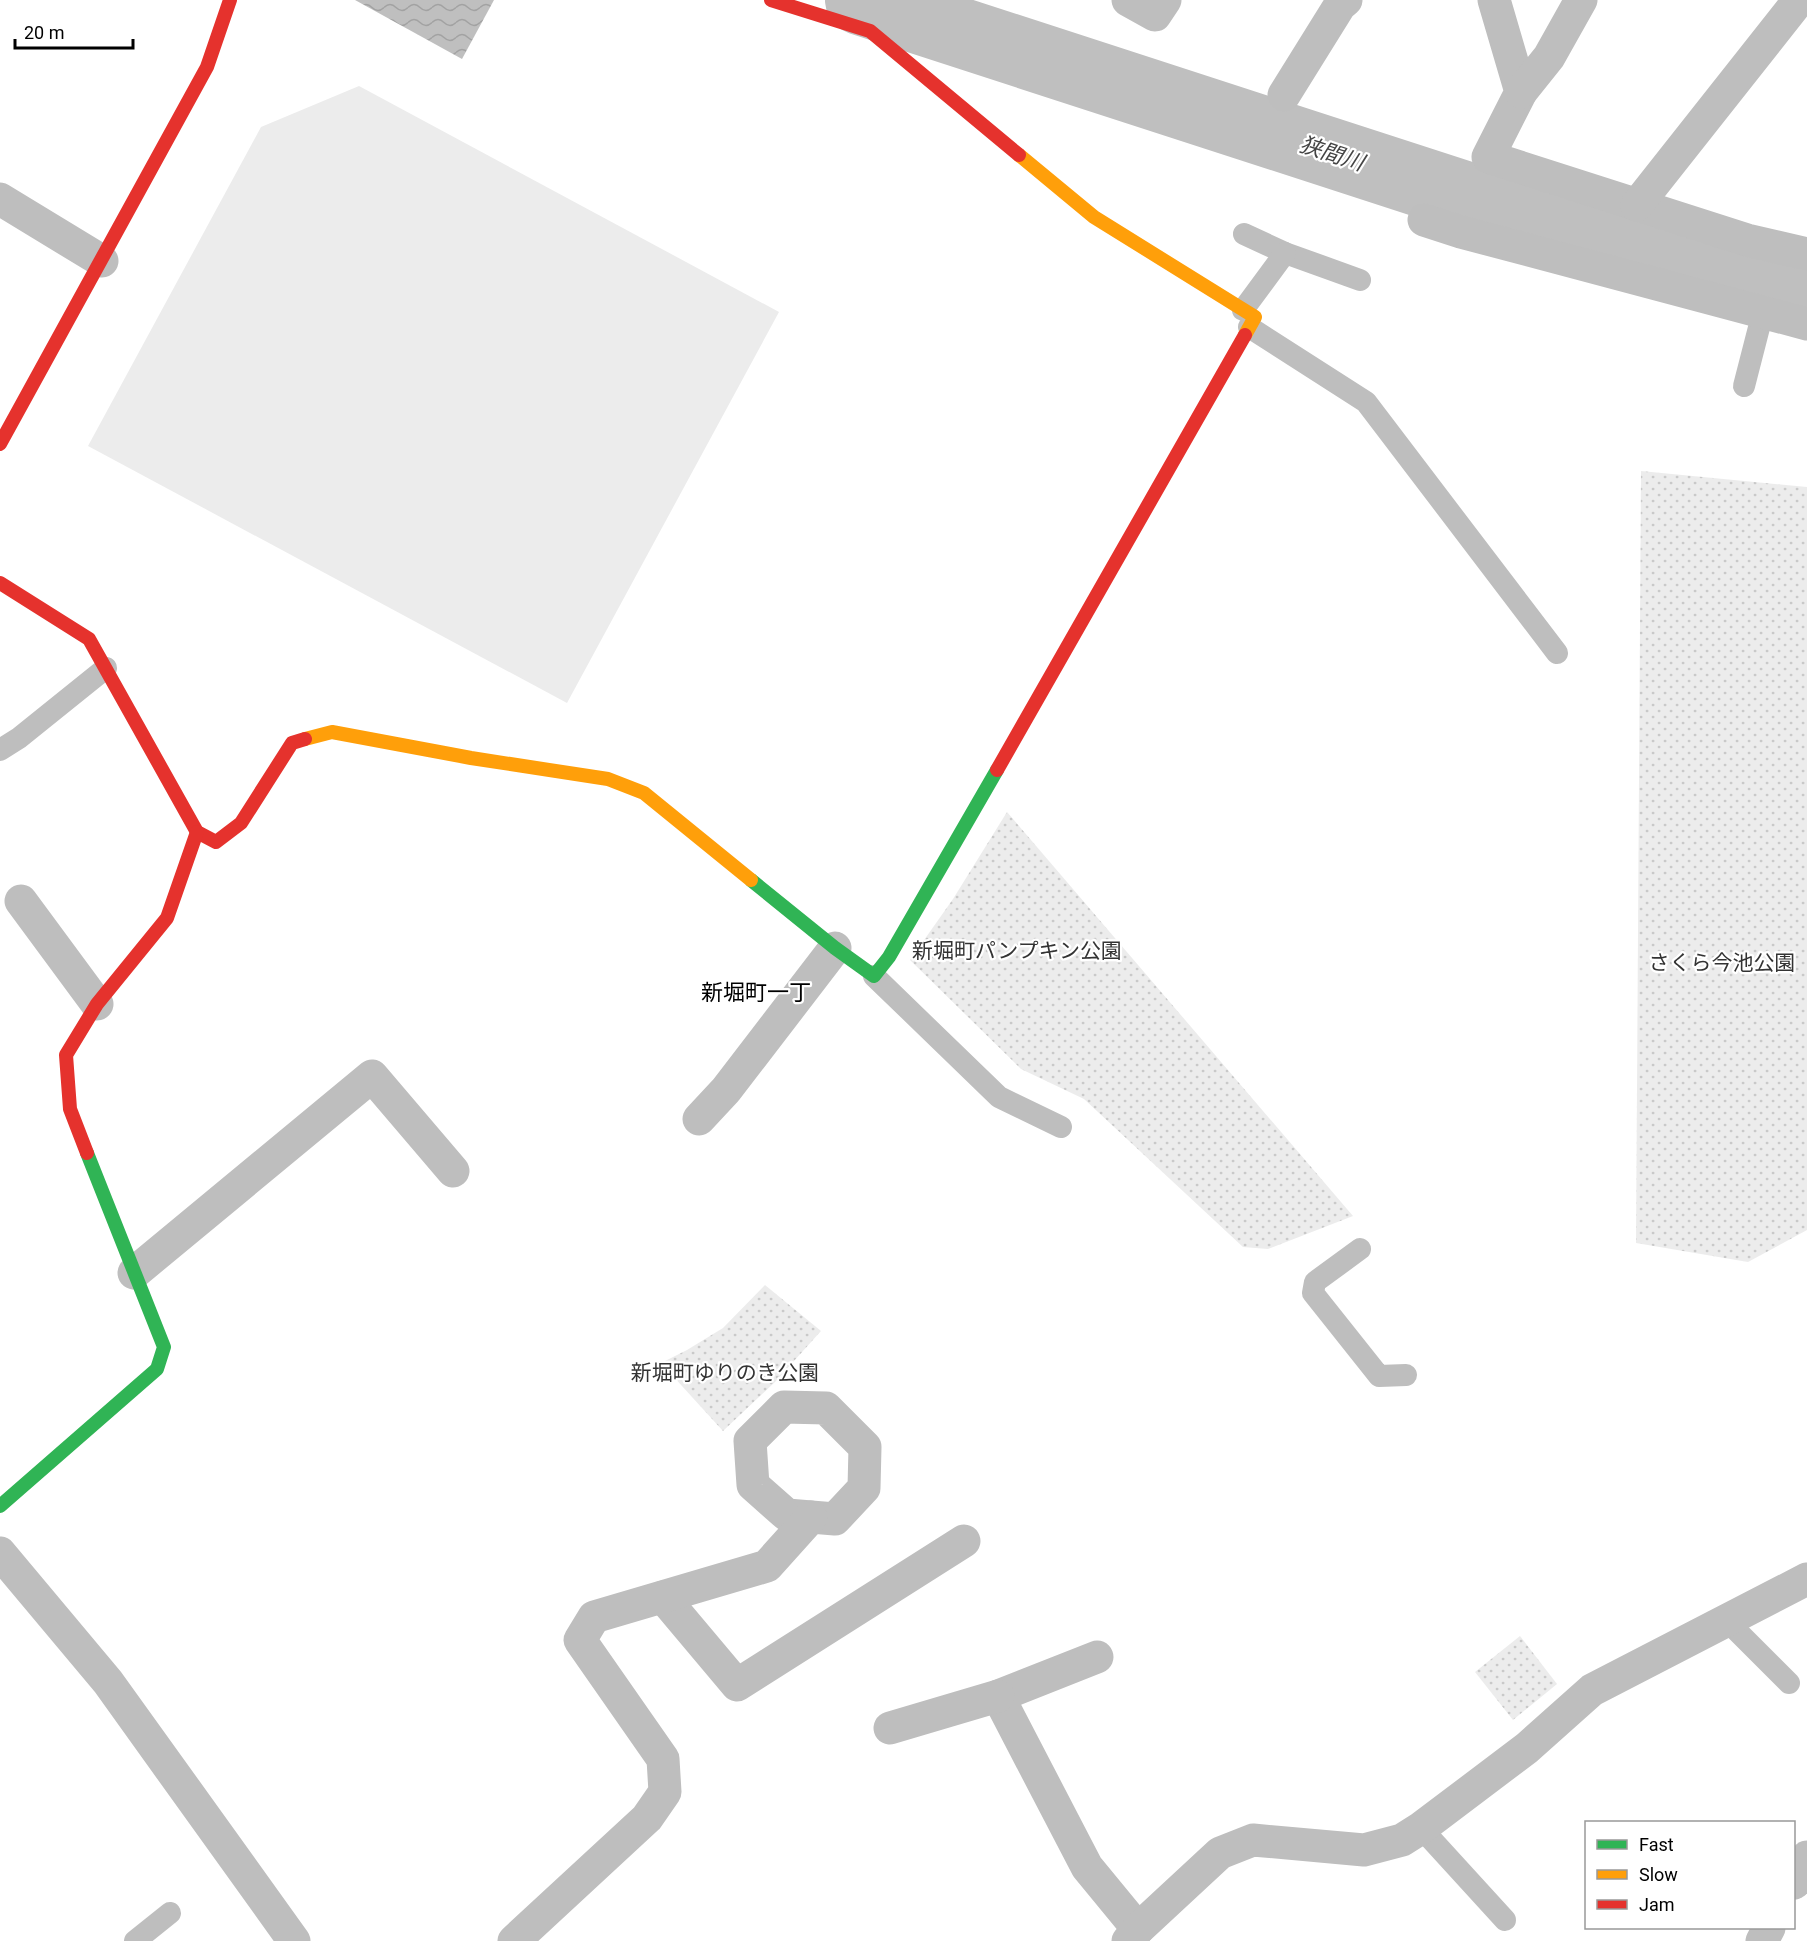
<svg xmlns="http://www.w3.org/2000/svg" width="1807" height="1941" font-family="Roboto,'Noto Sans JP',sans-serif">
<defs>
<pattern id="grass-dots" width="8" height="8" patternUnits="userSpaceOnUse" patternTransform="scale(1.5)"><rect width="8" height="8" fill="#ececec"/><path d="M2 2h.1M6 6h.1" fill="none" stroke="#c9c9c9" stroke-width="1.8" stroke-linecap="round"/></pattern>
<pattern id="water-waves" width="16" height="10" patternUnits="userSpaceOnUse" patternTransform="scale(1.5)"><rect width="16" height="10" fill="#bfbfbf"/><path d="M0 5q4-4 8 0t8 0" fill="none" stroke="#a2a2a2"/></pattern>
</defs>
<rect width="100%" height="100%" fill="#fff"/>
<g fill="url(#grass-dots)">
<path d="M 1641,471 L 1807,487 L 1807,1230 L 1748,1262 L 1636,1243 Z"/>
<path d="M 1007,812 L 1341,1202 L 1353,1216 L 1268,1249 L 1243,1247 L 1084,1099 L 1021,1069 L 910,960 L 953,899 Z"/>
<path d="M 765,1285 L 821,1331 L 775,1382 L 723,1431 L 661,1363 L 687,1350 L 723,1328 Z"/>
<path d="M 1520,1636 L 1557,1684 L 1513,1720 L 1475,1672 Z"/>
</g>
<path fill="#ececec" d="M 359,86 L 779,312 L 567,703 L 88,446 L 261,127 Z"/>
<path fill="url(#water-waves)" d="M 355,0 L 494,0 L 462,59 Z"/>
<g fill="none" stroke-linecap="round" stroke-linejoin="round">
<path stroke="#bfbfbf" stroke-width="70" d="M 860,0 L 1578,233 L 1807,298"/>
<g stroke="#bebebe" stroke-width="22">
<path d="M 1244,234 L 1285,253 L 1360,280"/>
<path d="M 1243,310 L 1285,253"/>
<path d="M 1249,327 L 1366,402 L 1557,653"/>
<path d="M 1744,386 L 1763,312"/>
<path d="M 0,750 L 19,738 L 106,668"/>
<path d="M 874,976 L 999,1097 L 1061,1127"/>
<path d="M 1360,1249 L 1315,1282 L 1313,1293 L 1379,1376 L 1406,1375"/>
<path d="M 1726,1620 L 1789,1683"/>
<path d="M 1421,1828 L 1505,1920"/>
<path d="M 135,1941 L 170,1913"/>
</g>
<g stroke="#bebebe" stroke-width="33">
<path d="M 1128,0 L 1155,15 L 1165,0"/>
<path d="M 1494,0 L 1521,92 L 1488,157 L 1747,240 L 1807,254"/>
<path d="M 1521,92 L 1549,57 L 1581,0"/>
<path d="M 1284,95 L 1340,5 L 1346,0"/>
<path d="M 0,199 L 102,261"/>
<path d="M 1637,205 L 1799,0"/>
<path d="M 1424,220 L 1461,232 L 1807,324"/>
<path d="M 21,901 L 97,1004"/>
<path d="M 699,1119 L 726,1090 L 835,948"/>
<path d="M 134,1273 L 372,1076 L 453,1171"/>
<path d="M 784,1407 L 826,1408 L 865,1447 L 864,1488 L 835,1519 L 787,1515 L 753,1485 L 750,1441 Z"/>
<path d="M 0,1553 L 108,1682 L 294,1941"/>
<path d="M 663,1597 L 737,1685 L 964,1541"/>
<path d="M 1097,1657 L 998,1696 L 1087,1867 L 1138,1929"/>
<path d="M 890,1728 L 998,1696"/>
<path d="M 1794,1883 L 1807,1857"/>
<path d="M 514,1941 L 647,1818 L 665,1792 L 663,1759 L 580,1640 L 594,1617 L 767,1566 L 811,1517"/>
<path d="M 1128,1941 L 1138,1929 L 1220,1853 L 1253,1840 L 1364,1850 L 1402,1840 L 1421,1828 L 1527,1748 L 1592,1690 L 1807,1579"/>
<path d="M 1762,1941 L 1769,1928"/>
</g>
<g stroke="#30b455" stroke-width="14">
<path d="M 751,880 L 835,948 L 874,976 L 889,957 L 997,770"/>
<path d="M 0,1506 L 157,1369 L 164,1347 L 87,1153"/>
</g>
<g stroke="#ff9f0a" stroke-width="14">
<path d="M 1019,155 L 1094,217 L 1255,317 L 1245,335"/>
<path d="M 305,739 L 332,732 L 471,758 L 608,779 L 644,793 L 751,880"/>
</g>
<g stroke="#e5322d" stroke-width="14">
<path d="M 771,0 L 870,31 L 1019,155"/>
<path d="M 0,444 L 207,67 L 230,0"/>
<path d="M 0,583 L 89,639 L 197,832 L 216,842 L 241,823 L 292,743 L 305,739"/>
<path d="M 997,770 L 1245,335"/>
<path d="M 87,1153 L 70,1109 L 66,1055 L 97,1004 L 167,918 L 197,832"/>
</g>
</g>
<g text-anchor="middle" stroke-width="4.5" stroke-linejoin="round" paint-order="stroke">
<g font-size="21" fill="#333" stroke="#fff">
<text x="1017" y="958">新堀町パンプキン公園</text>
<text x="1722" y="970">さくら今池公園</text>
<text x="725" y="1380">新堀町ゆりのき公園</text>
</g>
<g font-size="22" font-style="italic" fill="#444" stroke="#fff">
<text transform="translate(1332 153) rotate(18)" y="8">狭間川</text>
</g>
<g font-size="22" fill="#000" stroke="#fff">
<text x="756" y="1000">新堀町一丁</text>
</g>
</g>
<rect x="1585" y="1821" width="210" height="108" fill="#ffffff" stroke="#999999" stroke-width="1.5"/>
<rect x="1597" y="1840" width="30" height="9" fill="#30b455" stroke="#999999" stroke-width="1.5"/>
<text x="1639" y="1851" font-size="18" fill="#000000">Fast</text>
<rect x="1597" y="1870" width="30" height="9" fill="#ff9f0a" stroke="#999999" stroke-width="1.5"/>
<text x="1639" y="1881" font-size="18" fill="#000000">Slow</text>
<rect x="1597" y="1900" width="30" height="9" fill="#e5322d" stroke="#999999" stroke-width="1.5"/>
<text x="1639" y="1911" font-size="18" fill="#000000">Jam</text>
<path d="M15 39v9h118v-9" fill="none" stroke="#000000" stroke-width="3"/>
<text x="24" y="39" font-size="18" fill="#000000" stroke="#ffffff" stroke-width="4.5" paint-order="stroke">20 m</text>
</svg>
